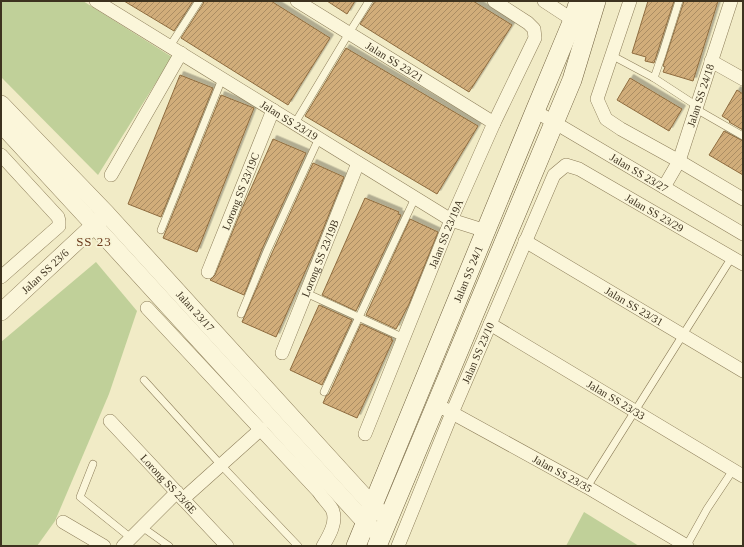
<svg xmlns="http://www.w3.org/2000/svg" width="744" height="547" font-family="'Times New Roman',serif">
<defs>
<pattern id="building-hatch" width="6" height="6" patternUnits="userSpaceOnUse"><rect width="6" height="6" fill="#d1ad7a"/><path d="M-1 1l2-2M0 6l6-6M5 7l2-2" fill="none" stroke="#ab8d63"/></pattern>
<filter id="shadow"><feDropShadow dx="3.5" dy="-3.5" stdDeviation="0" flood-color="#0004"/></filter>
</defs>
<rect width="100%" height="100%" fill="#f1ebc6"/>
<g fill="#c0d099">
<path d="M 1,1 L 83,1 L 172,57 L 98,175 L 1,77 Z"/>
<path d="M 96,262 L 137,311 L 109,394 L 55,521 L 37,546 L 1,546 L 1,342 Z"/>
<path d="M 584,512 L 639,546 L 566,546 Z"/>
</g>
<g fill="url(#building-hatch)" stroke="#8e6c3f" filter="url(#shadow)">
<path d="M 124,1 L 193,1 L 174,31 Z"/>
<path d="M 204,1 L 271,1 L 330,38 L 288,105 L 181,38 L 203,4 Z"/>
<path d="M 327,1 L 355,1 L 347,14 Z"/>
<path d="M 375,1 L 473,1 L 512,25 L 469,92 L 360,24 Z"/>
<path d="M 648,1 L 674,1 L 654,63 L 645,61 L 646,57 L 632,53 Z"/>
<path d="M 684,1 L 718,1 L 693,81 L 663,72 L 665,67 L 663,66 Z"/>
<path d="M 346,48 L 478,126 L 437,194 L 305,116 Z"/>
<path d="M 180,75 L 213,88 L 161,217 L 128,204 Z"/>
<path d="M 630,78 L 682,109 L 669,131 L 617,100 Z"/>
<path d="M 737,90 L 743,94 L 743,130 L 729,122 L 730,121 L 722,116 Z"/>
<path d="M 221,95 L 254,108 L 197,252 L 163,238 Z"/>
<path d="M 724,131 L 743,141 L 743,175 L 709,155 Z"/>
<path d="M 273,139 L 306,153 L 262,249 L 244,295 L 210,280 L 215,275 L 241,211 Z"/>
<path d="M 313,163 L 344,177 L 313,254 L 276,337 L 242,322 L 272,253 Z"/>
<path d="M 365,198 L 399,212 L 398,214 L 401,215 L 356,311 L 322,295 Z"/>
<path d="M 410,219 L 438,232 L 409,304 L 396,329 L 366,315 Z"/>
<path d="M 319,305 L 352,320 L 322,385 L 290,370 Z"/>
<path d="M 361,324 L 392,338 L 391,340 L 393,340 L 357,418 L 323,403 L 326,396 L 329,394 Z"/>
</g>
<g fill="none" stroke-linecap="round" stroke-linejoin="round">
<g stroke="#8d7e5a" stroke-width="8">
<g id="service">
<path d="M 170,46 L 199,1"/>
<path d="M 611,55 L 654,78 L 697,106"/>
<path d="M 654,78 L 662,55 L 679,1"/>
<path d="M 696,109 L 743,136"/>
<path d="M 295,123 L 349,33 L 369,1"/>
<path d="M 161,230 L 222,79"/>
<path d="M 306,293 L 404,338"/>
<path d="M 241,314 L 267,251 L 319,138"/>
<path d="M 144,380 L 221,465 L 298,546"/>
<path d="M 324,392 L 359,317 L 415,198"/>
<path d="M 93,464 L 80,497 L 131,538"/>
<path d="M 587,487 L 732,257"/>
<path d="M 142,527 L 169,546"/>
<path d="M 687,545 L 707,509 L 733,470"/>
</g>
</g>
<g stroke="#8d7e5a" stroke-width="14">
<g id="minor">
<path id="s1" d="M 96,1 L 451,220 L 486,231"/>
<path id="s2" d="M 297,1 L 494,123"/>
<path d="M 544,1 L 573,20"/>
<path d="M 630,1 L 597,99 L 606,119 L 621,129 L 679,161 L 743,199"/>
<path d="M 711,61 L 743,79"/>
<path id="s3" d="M 535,111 L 743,234"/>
<path d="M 1,155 L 58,217 L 59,221 L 59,226 L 1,277"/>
<path d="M 111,175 L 181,53"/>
<path id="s4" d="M 664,187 L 679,161 L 731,1"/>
<path id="s5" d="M 525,241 L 743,371"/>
<path id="s6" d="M 208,272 L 273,110"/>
<path d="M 147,308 L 318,491 C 322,497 328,503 332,509 C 338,521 329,536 323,546"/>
<path id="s7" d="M 490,324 L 743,476"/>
<path id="s8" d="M 282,353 L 358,163"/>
<path id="s9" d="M 445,409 L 587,487 L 687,546"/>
<path id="s10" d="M 110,421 L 227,546"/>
<path id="s11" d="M 365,434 L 451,220 L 494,123 L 535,38 L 534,29 L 528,23 L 494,1"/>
<path d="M 183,499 L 261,429"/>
<path d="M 63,522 L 104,546"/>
<path d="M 123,546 L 177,492"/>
<path id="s12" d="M 398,546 L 452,413 L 554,175 L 566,165 L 579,169 L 743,264"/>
</g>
</g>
<g stroke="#8d7e5a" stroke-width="18">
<g id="tertiary">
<path id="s13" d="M 1,104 L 107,214 L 373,506 L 382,514"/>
<path d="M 1,124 L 95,226 L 366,523 L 375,531"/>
<path id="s14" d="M 1,312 L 102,218"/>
</g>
</g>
<g stroke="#6f5f3d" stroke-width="20">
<g id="secondary">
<path id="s15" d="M 356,546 L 535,111 L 573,20 L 579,1"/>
<path d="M 377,546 L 572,80 L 596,1"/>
</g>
</g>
<use href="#service" stroke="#fbf6da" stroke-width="7"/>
<use href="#minor" stroke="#fbf6da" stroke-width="13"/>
<use href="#tertiary" stroke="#fbf6da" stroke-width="17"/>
<use href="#secondary" stroke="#fbf6da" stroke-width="19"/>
</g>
<g text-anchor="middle" stroke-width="3.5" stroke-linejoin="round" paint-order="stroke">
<g font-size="11" fill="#3d321f" stroke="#f7f4d6">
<text dy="4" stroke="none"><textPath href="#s2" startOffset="115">Jalan SS 23/21</textPath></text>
<text dy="4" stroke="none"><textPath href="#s4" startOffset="99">Jalan SS 24/18</textPath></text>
<text dy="4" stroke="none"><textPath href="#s1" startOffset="227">Jalan SS 23/19</textPath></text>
<text dy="4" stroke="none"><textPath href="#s3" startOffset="121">Jalan SS 23/27</textPath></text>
<text dy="4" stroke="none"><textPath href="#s6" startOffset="87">Lorong SS 23/19C</textPath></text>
<text dy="4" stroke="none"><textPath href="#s12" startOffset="519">Jalan SS 23/29</textPath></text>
<text dy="4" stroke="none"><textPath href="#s11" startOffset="216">Jalan SS 23/19A</textPath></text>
<text dy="4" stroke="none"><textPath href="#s8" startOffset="102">Lorong SS 23/19B</textPath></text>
<text dy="4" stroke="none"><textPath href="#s14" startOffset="60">Jalan SS 23/6</textPath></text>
<text dy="4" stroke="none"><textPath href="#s15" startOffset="294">Jalan SS 24/1</textPath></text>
<text dy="4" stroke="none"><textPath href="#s5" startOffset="127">Jalan SS 23/31</textPath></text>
<text dy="4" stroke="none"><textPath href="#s13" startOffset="284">Jalan 23/17</textPath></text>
<text dy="4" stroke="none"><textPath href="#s12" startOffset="209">Jalan SS 23/10</textPath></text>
<text dy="4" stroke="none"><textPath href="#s7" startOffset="147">Jalan SS 23/33</textPath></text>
<text dy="4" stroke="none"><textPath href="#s9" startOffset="134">Jalan SS 23/35</textPath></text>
<text dy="4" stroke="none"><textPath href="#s10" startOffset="86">Lorong SS 23/6E</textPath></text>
</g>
<g font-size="13" letter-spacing="1" fill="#6c3a1c" stroke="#f7f4d6">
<text x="94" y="246">SS 23</text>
</g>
</g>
<rect width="744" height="547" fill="none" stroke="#3d321f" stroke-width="4"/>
</svg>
